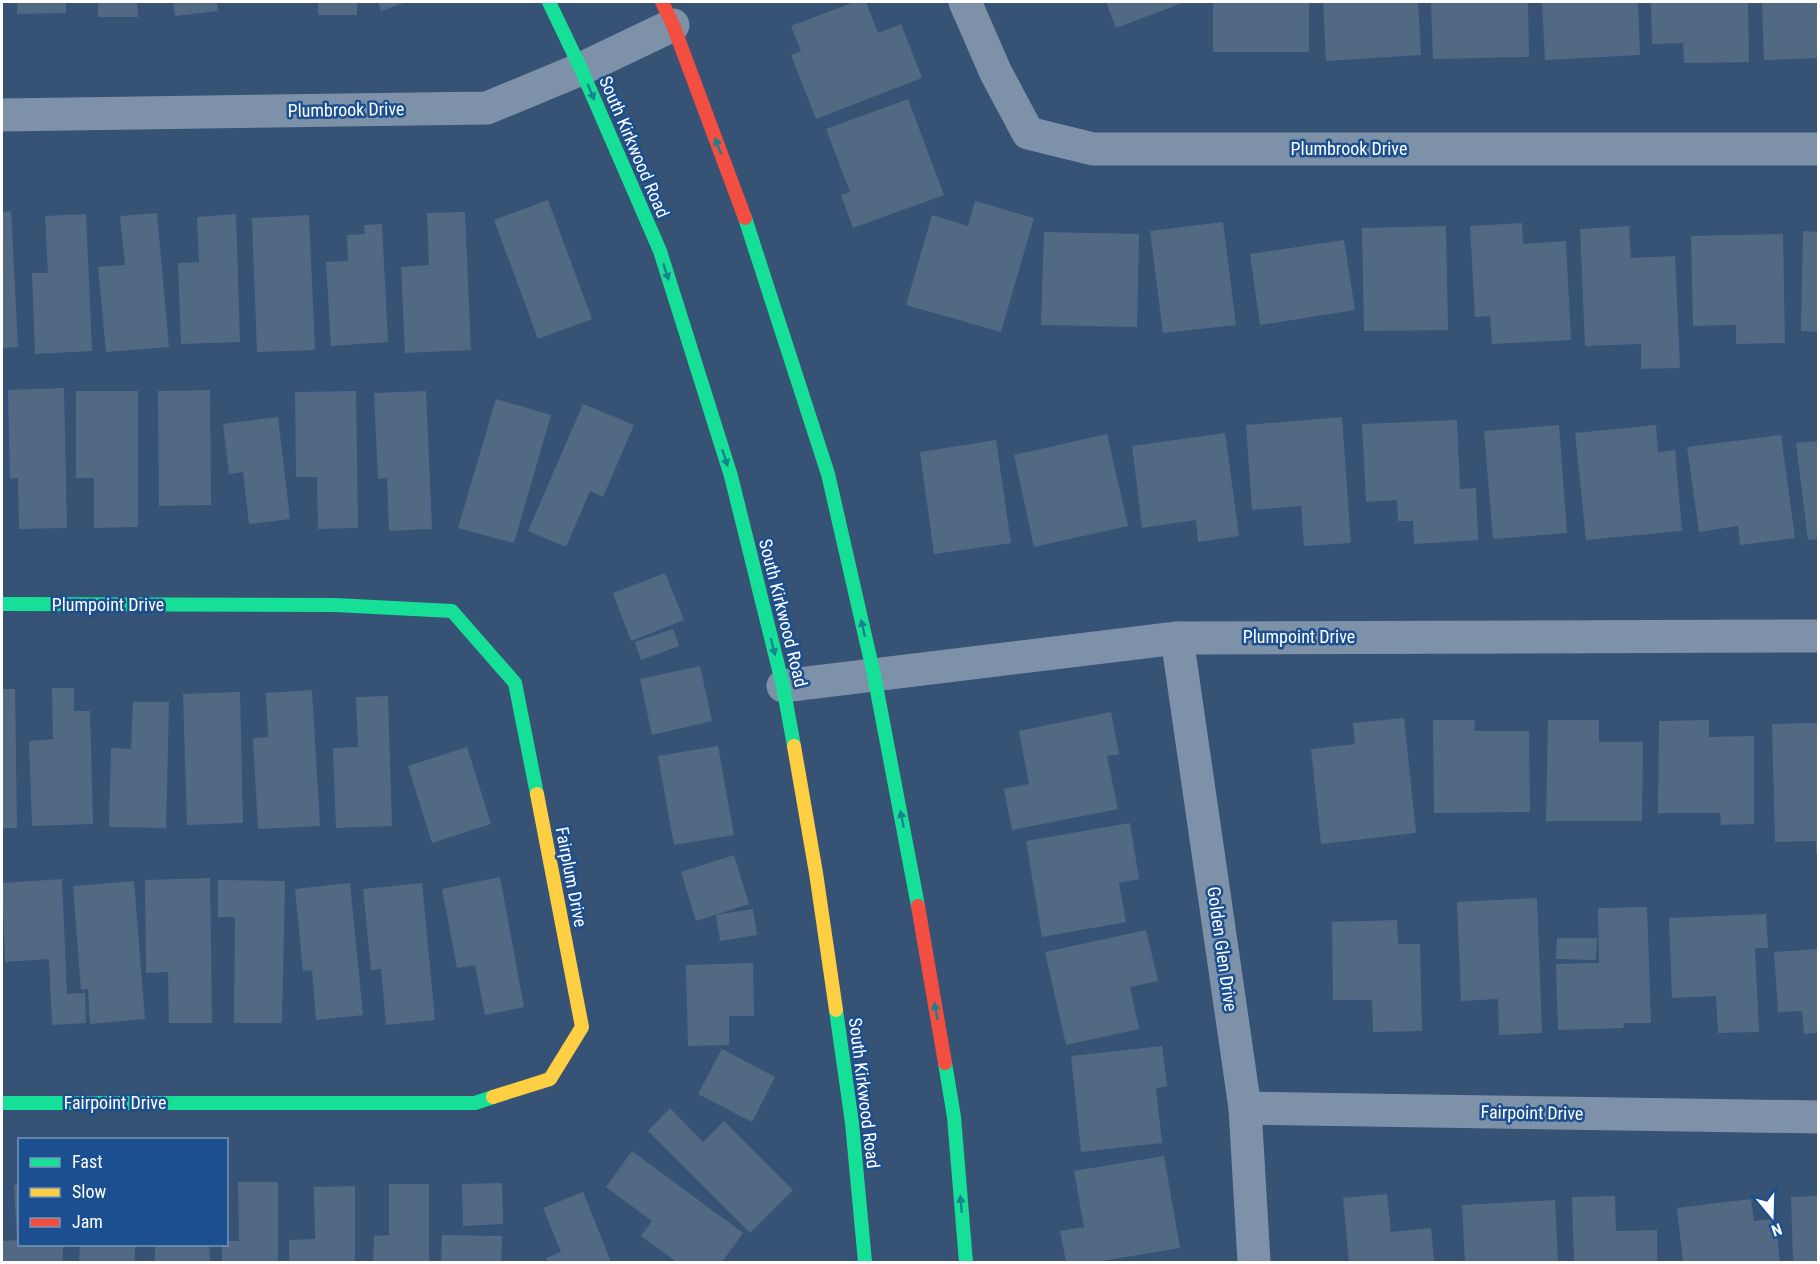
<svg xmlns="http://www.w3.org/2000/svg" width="1820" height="1264" font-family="'Roboto Condensed',sans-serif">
<rect width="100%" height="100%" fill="#365274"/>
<g fill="#526984">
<path d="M 17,2 L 66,2 L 66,13 L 17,14 Z"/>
<path d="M 98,2 L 137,2 L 138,17 L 98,17 Z"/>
<path d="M 173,2 L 217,2 L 218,11 L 175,16 Z"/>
<rect x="318" y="2" width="39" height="13"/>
<path d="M 378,2 L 406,2 L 381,11 Z"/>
<path d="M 854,2 L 866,2 L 878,33 L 901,24 L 922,78 L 816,119 L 791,55 L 801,51 L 791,26 Z"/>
<path d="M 1106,2 L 1185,2 L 1116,28 Z"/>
<rect x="1213" y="2" width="96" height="50"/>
<path d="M 1323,2 L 1418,2 L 1421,55 L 1326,61 Z"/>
<path d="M 1431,2 L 1528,2 L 1529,57 L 1433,59 Z"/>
<path d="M 1542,2 L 1638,2 L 1640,55 L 1545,60 Z"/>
<path d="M 1651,2 L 1748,2 L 1749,62 L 1684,63 L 1683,43 L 1652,44 Z"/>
<path d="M 1762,2 L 1818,2 L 1818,58 L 1764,60 Z"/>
<path d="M 908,99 L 944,195 L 853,228 L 841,195 L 850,192 L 826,129 Z"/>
<path d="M 548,200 L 592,319 L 538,339 L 494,220 Z"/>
<path d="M 975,201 L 1034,218 L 1001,332 L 906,305 L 932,215 L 968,226 Z"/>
<path d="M 11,211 L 18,347 L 2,348 L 2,212 Z"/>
<path d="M 465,212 L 471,350 L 405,353 L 401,267 L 429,265 L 427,213 Z"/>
<path d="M 157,213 L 169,347 L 106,352 L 98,267 L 125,265 L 120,216 Z"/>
<path d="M 86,214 L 92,351 L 35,354 L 32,273 L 48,273 L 45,216 Z"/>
<path d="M 236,214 L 240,342 L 181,344 L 178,263 L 199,262 L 197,217 Z"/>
<path d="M 309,215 L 315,350 L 257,352 L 252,218 Z"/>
<path d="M 1223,222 L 1236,325 L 1163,333 L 1150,231 Z"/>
<path d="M 1522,223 L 1523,244 L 1566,241 L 1571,340 L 1492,344 L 1490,316 L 1475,317 L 1470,226 Z"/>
<path d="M 382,224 L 388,342 L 331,346 L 326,262 L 348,261 L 347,235 L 365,234 L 364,225 Z"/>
<path d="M 1446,226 L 1448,330 L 1364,331 L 1362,228 Z"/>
<path d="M 1629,226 L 1631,258 L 1675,256 L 1680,368 L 1641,369 L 1641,344 L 1585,346 L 1580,229 Z"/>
<path d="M 1803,231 L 1818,232 L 1818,332 L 1801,331 Z"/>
<path d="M 1044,232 L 1139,234 L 1137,327 L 1041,325 Z"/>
<path d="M 1783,234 L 1785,343 L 1736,344 L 1736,325 L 1693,326 L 1691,236 Z"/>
<path d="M 1344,240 L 1355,310 L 1260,325 L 1250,254 Z"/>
<path d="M 64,388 L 67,528 L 19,529 L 18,478 L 10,479 L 8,390 Z"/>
<path d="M 210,390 L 211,505 L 159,506 L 158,391 Z"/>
<path d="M 76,391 L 138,391 L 138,527 L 94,528 L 94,478 L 76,478 Z"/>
<path d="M 356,391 L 358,528 L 318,529 L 317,477 L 296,477 L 295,392 Z"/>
<path d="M 426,391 L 432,529 L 389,531 L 387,478 L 378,479 L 374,393 Z"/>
<path d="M 496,399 L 551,415 L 514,543 L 458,528 Z"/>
<path d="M 583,404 L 634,425 L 603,497 L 590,491 L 566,547 L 528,531 Z"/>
<path d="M 278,417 L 290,519 L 249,524 L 243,472 L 229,474 L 223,424 Z"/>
<path d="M 1342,417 L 1351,543 L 1304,546 L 1301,506 L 1252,510 L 1246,425 Z"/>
<path d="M 1457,420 L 1460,489 L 1476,488 L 1478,540 L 1414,544 L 1413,521 L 1398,521 L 1397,500 L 1366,502 L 1362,424 Z"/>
<path d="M 1559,425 L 1567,533 L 1493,539 L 1484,431 Z"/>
<path d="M 1656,425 L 1658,452 L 1675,450 L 1682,531 L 1586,540 L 1575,433 Z"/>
<path d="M 1225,433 L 1239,536 L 1198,542 L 1196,520 L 1142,528 L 1132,446 Z"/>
<path d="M 1107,434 L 1128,526 L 1034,547 L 1014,455 Z"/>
<path d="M 1781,435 L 1795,538 L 1740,545 L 1738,526 L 1699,532 L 1687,447 Z"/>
<path d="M 996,440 L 1011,543 L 934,554 L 920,452 Z"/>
<path d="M 1818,441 L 1818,539 L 1808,540 L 1796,443 Z"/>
<path d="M 665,573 L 684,620 L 631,641 L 613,593 Z"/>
<path d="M 673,629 L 679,646 L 641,660 L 635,642 Z"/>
<path d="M 700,666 L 712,721 L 652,735 L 640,679 Z"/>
<path d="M 52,688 L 74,688 L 74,711 L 90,711 L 93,824 L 32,826 L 29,741 L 53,739 Z"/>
<path d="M 2,689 L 15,689 L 17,828 L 2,828 Z"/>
<path d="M 312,690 L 320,826 L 258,829 L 253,738 L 268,737 L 266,693 Z"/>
<path d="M 240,692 L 243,823 L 187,825 L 183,694 Z"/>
<path d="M 388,696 L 392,826 L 336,828 L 333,748 L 358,747 L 356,697 Z"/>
<path d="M 133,702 L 169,702 L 166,828 L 109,827 L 111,748 L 131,749 Z"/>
<path d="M 1111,712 L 1119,754 L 1107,756 L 1118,809 L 1012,830 L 1004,789 L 1029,784 L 1019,731 Z"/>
<path d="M 1404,718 L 1416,833 L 1321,844 L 1311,749 L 1355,744 L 1353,723 Z"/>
<path d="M 1433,720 L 1475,720 L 1474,731 L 1529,731 L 1530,812 L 1434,813 Z"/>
<path d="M 1548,720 L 1599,720 L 1599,742 L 1643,742 L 1642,821 L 1546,821 Z"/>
<path d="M 1709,720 L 1709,737 L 1754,736 L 1754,824 L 1721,825 L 1720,813 L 1658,813 L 1659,721 Z"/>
<path d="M 1818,723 L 1818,854 L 1816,854 L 1816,841 L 1775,842 L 1772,724 Z"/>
<path d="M 718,746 L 734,835 L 674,845 L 658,756 Z"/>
<path d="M 467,747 L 491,824 L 432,843 L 408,766 Z"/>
<path d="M 1130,823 L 1139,879 L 1119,883 L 1126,922 L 1042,937 L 1026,841 Z"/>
<path d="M 734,855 L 749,904 L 696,921 L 681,872 Z"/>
<path d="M 500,877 L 524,1007 L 485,1015 L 475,965 L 457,968 L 442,889 Z"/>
<path d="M 210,878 L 212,1023 L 169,1023 L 168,972 L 146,973 L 145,880 Z"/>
<path d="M 62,879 L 67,994 L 85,993 L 86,1023 L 52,1025 L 49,959 L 5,962 L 2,883 Z"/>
<path d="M 218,880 L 285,881 L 282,1023 L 234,1023 L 235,917 L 218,917 Z"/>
<path d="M 134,881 L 145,1019 L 90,1024 L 88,989 L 81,990 L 73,886 Z"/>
<path d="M 350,883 L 363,1015 L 316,1020 L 312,970 L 303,971 L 295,889 Z"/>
<path d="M 422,883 L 435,1020 L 386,1025 L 381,969 L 371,970 L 363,889 Z"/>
<path d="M 1537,898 L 1542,1033 L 1499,1035 L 1498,999 L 1461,1001 L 1457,902 Z"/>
<path d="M 1647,907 L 1651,1023 L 1623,1023 L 1624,1028 L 1558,1030 L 1556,964 L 1599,963 L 1598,908 Z"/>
<path d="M 753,909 L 757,935 L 720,941 L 716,915 Z"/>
<path d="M 1766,914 L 1768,948 L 1755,948 L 1759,1032 L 1718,1033 L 1716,996 L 1672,998 L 1669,918 Z"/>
<path d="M 1397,920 L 1398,944 L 1420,944 L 1422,1031 L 1373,1032 L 1372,1000 L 1333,1000 L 1332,922 Z"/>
<path d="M 1146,930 L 1158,981 L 1130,987 L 1139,1029 L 1066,1045 L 1045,952 Z"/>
<path d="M 1557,938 L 1597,938 L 1596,960 L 1556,959 Z"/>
<path d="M 1818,949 L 1818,1033 L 1804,1034 L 1802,1011 L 1778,1012 L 1774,952 Z"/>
<path d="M 753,963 L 754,1016 L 729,1016 L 729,1045 L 688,1046 L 686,965 Z"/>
<path d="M 1162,1046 L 1167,1086 L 1156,1088 L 1162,1143 L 1081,1152 L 1071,1056 Z"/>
<path d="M 722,1049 L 775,1077 L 752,1122 L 698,1094 Z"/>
<path d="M 670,1108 L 703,1142 L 724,1121 L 793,1190 L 750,1233 L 648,1131 Z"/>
<path d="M 632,1151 L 743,1233 L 722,1262 L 677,1262 L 641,1236 L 652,1221 L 606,1187 Z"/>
<path d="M 1164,1156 L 1180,1248 L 1095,1262 L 1066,1262 L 1060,1231 L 1084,1227 L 1074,1171 Z"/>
<path d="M 238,1182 L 278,1182 L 278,1262 L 222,1262 L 222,1244 L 226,1244 L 226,1241 L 239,1241 Z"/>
<path d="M 502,1183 L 503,1224 L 463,1226 L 462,1184 Z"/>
<path d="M 389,1184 L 429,1184 L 429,1262 L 373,1262 L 374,1236 L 389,1235 Z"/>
<path d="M 14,1185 L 20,1185 L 20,1244 L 63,1244 L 63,1262 L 2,1262 L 2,1241 L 17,1240 Z"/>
<path d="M 355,1186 L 355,1262 L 289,1262 L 289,1240 L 315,1239 L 314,1187 Z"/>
<path d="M 583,1192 L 611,1262 L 548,1262 L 546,1258 L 561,1252 L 543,1208 Z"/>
<path d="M 1387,1194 L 1391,1232 L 1431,1228 L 1434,1262 L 1349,1262 L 1343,1198 Z"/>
<path d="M 1615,1196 L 1616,1231 L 1657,1230 L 1657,1262 L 1574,1262 L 1572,1197 Z"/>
<path d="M 1818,1196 L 1818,1262 L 1793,1262 L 1791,1197 Z"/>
<path d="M 1751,1199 L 1754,1221 L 1775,1219 L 1780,1262 L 1683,1262 L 1677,1208 Z"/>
<path d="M 1555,1200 L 1558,1262 L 1465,1262 L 1462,1205 Z"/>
<path d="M 442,1235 L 502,1236 L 501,1262 L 441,1262 Z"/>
<path d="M 80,1244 L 135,1244 L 135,1262 L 79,1262 Z"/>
<path d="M 155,1244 L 209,1244 L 210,1262 L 155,1262 Z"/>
</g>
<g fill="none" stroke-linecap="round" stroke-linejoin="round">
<g stroke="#7d92a8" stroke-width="33">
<path d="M 965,2 L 996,73 L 1028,133 L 1093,149 L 1818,149"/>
<path d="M 2,115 L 487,108 L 581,69 L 673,25"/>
<path d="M 1177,638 L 1245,1108 L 1254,1262"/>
<path d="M 783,686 L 1177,638 L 1818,636"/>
<path d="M 1245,1108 L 1818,1117"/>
</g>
<g stroke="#16e098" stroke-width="14">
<path d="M 549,2 L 581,69 L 660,251 L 731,476 L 783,686 L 794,746"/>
<path d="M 745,218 L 828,474 L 874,675 L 918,906"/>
<path d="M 2,604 L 335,605 L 452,611 L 515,683 L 537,794"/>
<path d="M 836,1010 L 852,1123 L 865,1262"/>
<path d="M 945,1063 L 954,1117 L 966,1262"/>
<path d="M 2,1103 L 475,1103 L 493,1097"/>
</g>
<g stroke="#ffcf43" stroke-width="14">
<path d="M 794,746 L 816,873 L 836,1010"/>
<path d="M 493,1097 L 550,1079 L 582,1027 L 537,794"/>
</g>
<g stroke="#f24e42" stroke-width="14">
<path d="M 662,2 L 673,25 L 745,218"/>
<path d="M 918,906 L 945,1063"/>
</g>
</g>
<defs><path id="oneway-solid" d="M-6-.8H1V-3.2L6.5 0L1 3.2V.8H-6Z" transform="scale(1.5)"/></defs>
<g fill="#198292">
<use href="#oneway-solid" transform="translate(591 92) rotate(67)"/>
<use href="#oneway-solid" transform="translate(718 146) rotate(-110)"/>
<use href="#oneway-solid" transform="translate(666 272) rotate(72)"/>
<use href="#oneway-solid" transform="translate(725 458) rotate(72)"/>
<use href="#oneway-solid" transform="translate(863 628) rotate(-103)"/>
<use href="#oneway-solid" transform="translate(773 647) rotate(76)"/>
<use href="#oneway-solid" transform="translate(902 819) rotate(-101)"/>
<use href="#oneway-solid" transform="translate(936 1011) rotate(-100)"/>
<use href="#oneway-solid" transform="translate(961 1204) rotate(-95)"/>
</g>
<g text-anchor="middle" stroke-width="5" stroke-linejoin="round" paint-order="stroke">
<g font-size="18" fill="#fff" stroke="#1b4f8f">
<text transform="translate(346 110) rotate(-1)" y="6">Plumbrook Drive</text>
<text transform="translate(634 147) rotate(67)" y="6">South Kirkwood Road</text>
<text x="1349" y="155">Plumbrook Drive</text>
<text x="108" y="611">Plumpoint Drive</text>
<text transform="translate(783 613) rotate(76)" y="6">South Kirkwood Road</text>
<text x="1299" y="643">Plumpoint Drive</text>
<text transform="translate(571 877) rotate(79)" y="6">Fairplum Drive</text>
<text transform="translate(1222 949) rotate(82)" y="6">Golden Glen Drive</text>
<text transform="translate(864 1093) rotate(83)" y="6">South Kirkwood Road</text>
<text x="115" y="1109">Fairpoint Drive</text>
<text transform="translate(1532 1113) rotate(1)" y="6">Fairpoint Drive</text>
</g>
</g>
<rect width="1820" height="1264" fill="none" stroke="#ffffff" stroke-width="6"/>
<rect x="18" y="1138" width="210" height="108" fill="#1b4f8f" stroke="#7695bc" stroke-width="1.5"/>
<rect x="30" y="1158" width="30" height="9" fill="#16e098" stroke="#7695bc" stroke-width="1.5"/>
<text x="72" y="1168" font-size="18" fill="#ffffff">Fast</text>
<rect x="30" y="1188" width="30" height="9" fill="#ffcf43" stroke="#7695bc" stroke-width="1.5"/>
<text x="72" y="1198" font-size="18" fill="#ffffff">Slow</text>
<rect x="30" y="1218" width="30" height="9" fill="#f24e42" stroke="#7695bc" stroke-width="1.5"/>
<text x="72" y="1228" font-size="18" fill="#ffffff">Jam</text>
<g transform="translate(1772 1216) rotate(161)" stroke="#1b4f8f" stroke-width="4.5" paint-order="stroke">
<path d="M0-4.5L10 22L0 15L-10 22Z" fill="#ffffff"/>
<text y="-9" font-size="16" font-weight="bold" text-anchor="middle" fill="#ffffff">N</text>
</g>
</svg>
